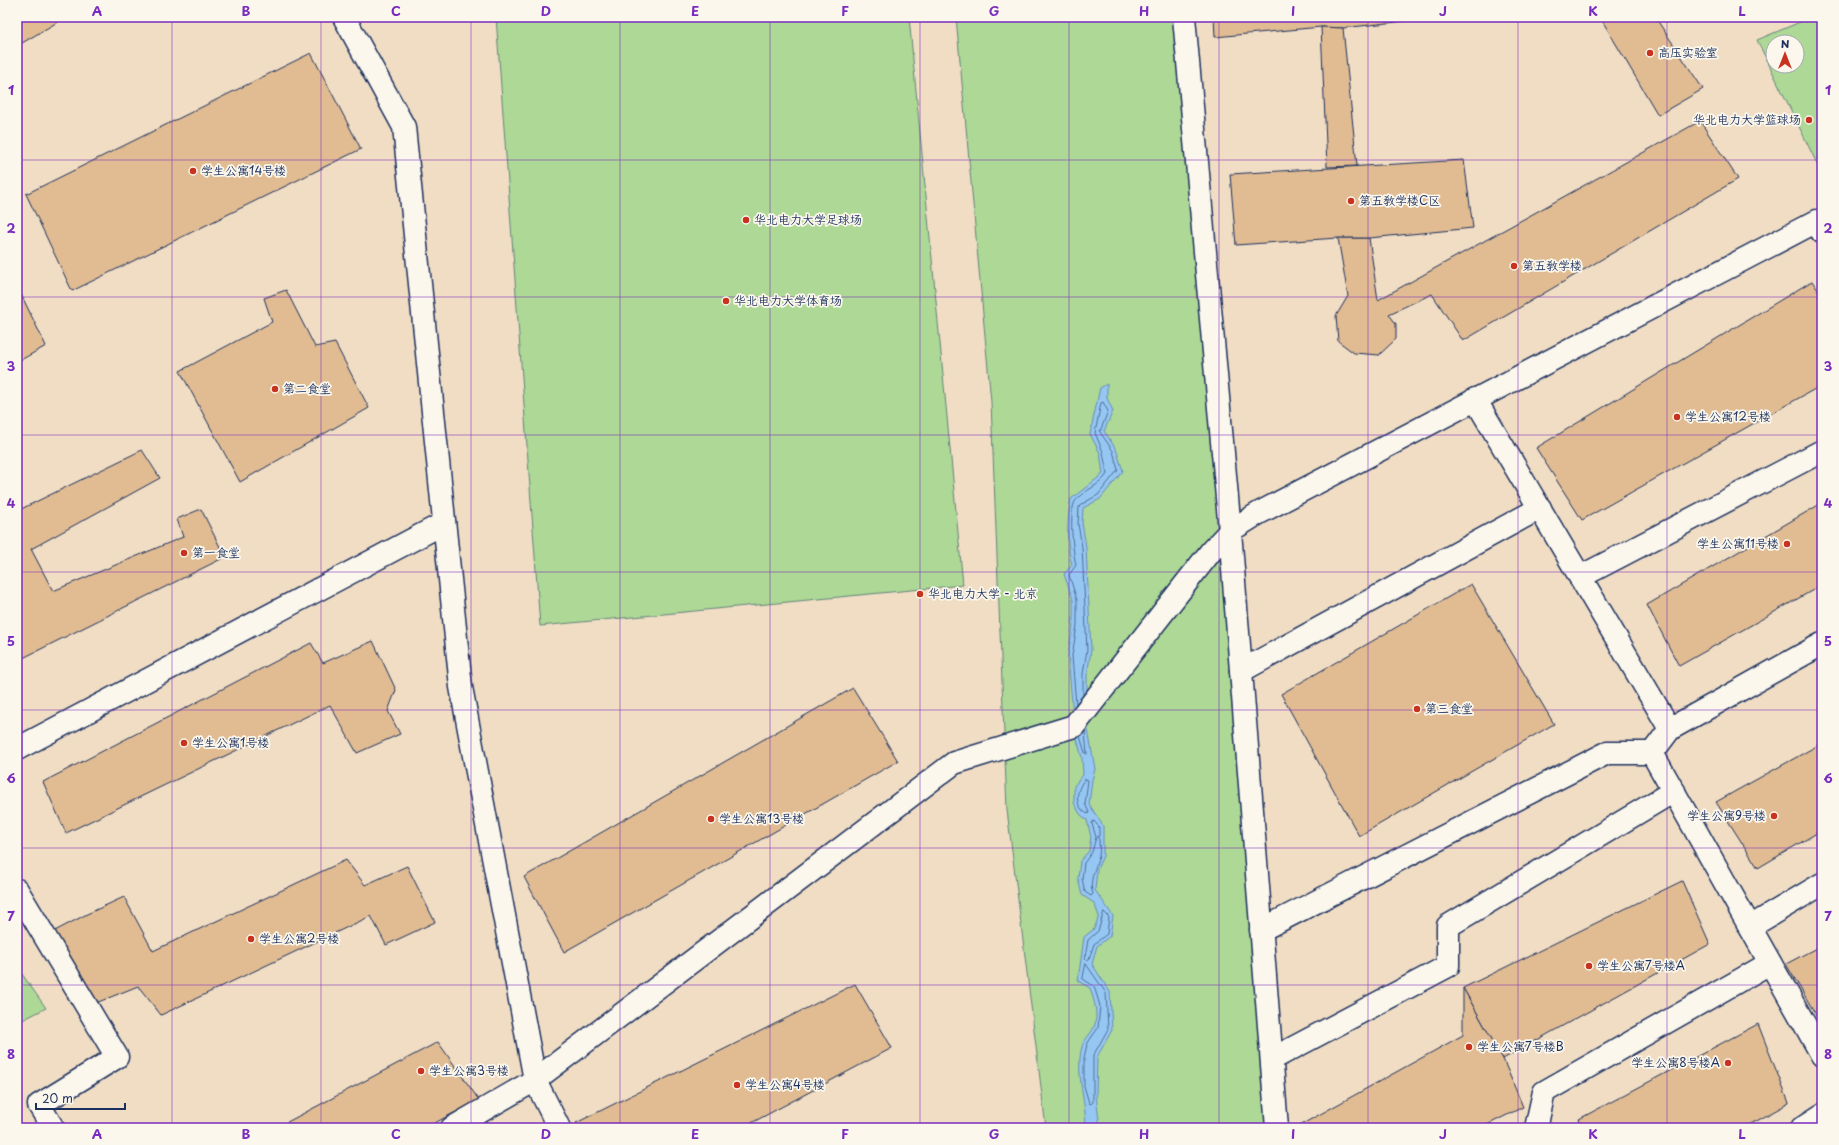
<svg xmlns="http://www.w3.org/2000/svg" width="1839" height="1145" font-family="'Playpen Sans','LXGW WenKai TC',sans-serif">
<rect width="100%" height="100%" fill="#f6ebda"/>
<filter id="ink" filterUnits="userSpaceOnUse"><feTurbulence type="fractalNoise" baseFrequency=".025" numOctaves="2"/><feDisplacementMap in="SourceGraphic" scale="8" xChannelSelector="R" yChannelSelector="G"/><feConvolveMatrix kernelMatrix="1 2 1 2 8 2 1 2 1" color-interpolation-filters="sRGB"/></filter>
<g filter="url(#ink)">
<path fill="#f0ddc4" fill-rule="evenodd" d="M 17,17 L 1822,17 L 1822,1122 L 1814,1128 L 17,1128 ZM 1773,42 L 1797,42 L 1797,66 L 1773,66 Z"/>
<g fill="#add896" stroke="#64847a" fill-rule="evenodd">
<path d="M 496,17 L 909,17 L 963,585 L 540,626 Z"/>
<path d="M 956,17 L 1184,17 L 1277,1128 L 1046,1128 L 1007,810 L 991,402 Z"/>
<path d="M 1812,17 L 1822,17 L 1822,174 L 1757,40 ZM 1773,42 L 1797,42 L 1797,66 L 1773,66 Z"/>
<path d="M 17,967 L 46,1008 L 17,1023 Z"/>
</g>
<path fill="#96c7f2" stroke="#658ab7" d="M 1107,384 L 1107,398 L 1113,411 L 1104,431 L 1116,449 L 1123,471 L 1100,499 L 1083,508 L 1082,523 L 1086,547 L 1091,650 L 1087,675 L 1087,709 L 1088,730 L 1095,769 L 1092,780 L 1089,804 L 1103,826 L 1103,856 L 1097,869 L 1095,890 L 1113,916 L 1110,936 L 1097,946 L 1092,964 L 1110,992 L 1112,1030 L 1097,1057 L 1096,1095 L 1100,1128 L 1086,1128 C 1086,1104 1078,1082 1080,1058 C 1082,1038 1087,1041 1094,1027 C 1099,1015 1094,1000 1090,988 L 1078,981 L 1084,937 L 1094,929 L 1099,916 L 1094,903 L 1082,895 L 1078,879 L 1080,861 L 1089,851 L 1091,837 L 1087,820 L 1080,814 L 1074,803 L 1074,786 L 1083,775 L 1082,758 L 1074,728 L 1068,655 L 1073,625 L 1073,600 L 1064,574 L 1072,565 C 1066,545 1067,519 1071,499 L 1103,474 L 1100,453 L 1090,434 L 1100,388 Z"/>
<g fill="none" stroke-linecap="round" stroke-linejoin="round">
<g stroke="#4c6c99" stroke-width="1">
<path d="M 1076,705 L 1072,656 L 1077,625 L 1077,600 L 1069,575 L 1076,565 C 1073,553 1068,510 1076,500 C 1084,490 1100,486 1107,474 L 1103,452 L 1095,433 L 1101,403 L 1103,402 L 1108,411 L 1100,432 L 1113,451 L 1118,470 L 1098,495 L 1082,504 L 1079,507 L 1078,524 L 1082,547 L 1087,650 L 1083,674 L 1083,695"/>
<path d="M 1080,736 L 1085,753 L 1087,754 L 1085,732"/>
<path d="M 1085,779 L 1088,780 L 1085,804 L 1089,812 L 1088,814 C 1073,807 1076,789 1085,779 Z"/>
<path d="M 1094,821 L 1099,827 L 1099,836 L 1097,837 L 1099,839 C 1099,844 1100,851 1099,856 C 1096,868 1088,881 1093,894 L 1091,896 L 1085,892 L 1082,879 L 1084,863 L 1092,852 L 1096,837 L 1092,824 Z"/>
<path d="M 1104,912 L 1109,917 L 1107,934 L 1094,944 L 1089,959 L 1087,960 L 1085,958 L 1088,940 L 1098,931 Z"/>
<path d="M 1086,964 L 1106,993 L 1108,1029 L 1093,1056 L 1093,1102 L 1091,1104 L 1089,1103 L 1084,1086 L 1084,1058 L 1087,1044 L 1098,1028 L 1100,1006 L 1094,986 L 1083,979 Z"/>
</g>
</g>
<g fill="#e1bc92" stroke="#1b2f5e">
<path d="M 17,17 L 66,17 L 17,46 Z"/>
<path d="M 1214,17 L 1441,17 L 1343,28 L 1321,27 L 1215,37 Z"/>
<path d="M 1600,17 L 1655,17 L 1703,89 L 1658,115 Z"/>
<path d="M 1321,27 L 1343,28 L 1357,166 L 1327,167 Z"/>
<path d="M 311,53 L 361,149 L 72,291 L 26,194 Z"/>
<path d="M 1700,121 L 1738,179 L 1463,341 L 1432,294 L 1389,314 L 1396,324 L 1396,339 L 1379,355 L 1354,353 L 1338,341 L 1336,316 L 1348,296 L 1338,238 L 1369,238 L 1378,300 Z"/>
<path d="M 1464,160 L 1473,228 L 1369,238 L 1338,238 L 1236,245 L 1230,174 Z"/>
<path d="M 1812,281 L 1822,296 L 1822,385 L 1582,520 L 1536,448 Z"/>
<path d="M 17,286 L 46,346 L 17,362 Z"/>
<path d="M 286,290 L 315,347 L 335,343 L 369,408 L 240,482 L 180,371 L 272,322 L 264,298 Z"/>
<path d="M 142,450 L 160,478 L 31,549 L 53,591 L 183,537 L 177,519 L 201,509 L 225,557 L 17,661 L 17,511 Z"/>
<path d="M 1822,503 L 1822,585 L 1679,666 L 1647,605 Z"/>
<path d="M 1471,584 L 1554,724 L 1359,836 L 1281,694 Z"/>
<path d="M 373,641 L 396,690 L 388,711 L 400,734 L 357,753 L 330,705 L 66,833 L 43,782 L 311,643 L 323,663 Z"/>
<path d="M 853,688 L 898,761 L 564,952 L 524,877 Z"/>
<path d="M 1822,743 L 1822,830 L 1758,868 L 1716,802 Z"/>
<path d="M 346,860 L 365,885 L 407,866 L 435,922 L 386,945 L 371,916 L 161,1015 L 138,986 L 91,1005 L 53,932 L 87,914 L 124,897 L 153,951 Z"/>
<path d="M 1682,881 L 1710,944 L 1503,1059 L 1463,988 Z"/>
<path d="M 1822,945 L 1822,1025 L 1786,964 Z"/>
<path d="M 855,984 L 892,1048 L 742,1128 L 579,1128 L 576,1123 Z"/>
<path d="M 1463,988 L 1503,1059 L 1523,1107 L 1481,1128 L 1297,1128 L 1297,1127 L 1463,1035 Z"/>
<path d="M 1758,1024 L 1789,1103 L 1744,1128 L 1582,1128 L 1579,1119 Z"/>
<path d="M 438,1042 L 479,1100 L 425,1128 L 276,1128 Z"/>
</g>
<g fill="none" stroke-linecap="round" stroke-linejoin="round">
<g stroke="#1b2f5e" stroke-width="25">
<g id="minor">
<path d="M 344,17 L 404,127 L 461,687 L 535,1080 L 559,1128"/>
<path d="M 1184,17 L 1230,531 L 1277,1128"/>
<path d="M 1475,399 L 1670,729 L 1652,753"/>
<path d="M 1580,577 L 1822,451"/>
<path d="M 1241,671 L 1540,508"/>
<path d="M 1670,729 L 1822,644"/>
<path d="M 17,749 L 444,523"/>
<path d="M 17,890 L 117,1057 L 39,1105 L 53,1128"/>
<path d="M 1750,927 L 1822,884"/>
<path d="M 1261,930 L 1607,753 L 1652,753 L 1822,1055"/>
<path d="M 1272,1059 L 1448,966 L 1448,926 L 1674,791"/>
<path d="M 452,1128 L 535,1080 L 954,763 L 1074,726 L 1212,550 L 1230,531 L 1259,513 L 1817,221 L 1822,232"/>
<path d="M 1536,1128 L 1544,1092 L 1770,963"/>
<path d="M 1802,1128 L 1822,1115"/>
</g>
</g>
<use href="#minor" stroke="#fbf7ec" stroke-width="22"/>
</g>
</g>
<path fill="none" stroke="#7b2cbf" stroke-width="1" stroke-opacity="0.55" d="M 172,17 L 172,1128M 321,17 L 321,1128M 471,17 L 471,1128M 620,17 L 620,1128M 770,17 L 770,1128M 920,17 L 920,1128M 1069,17 L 1069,1128M 1219,17 L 1219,1128M 1368,17 L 1368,1128M 1518,17 L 1518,1128M 1667,17 L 1667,1128M 17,160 L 1822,160M 17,297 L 1822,297M 17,435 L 1822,435M 17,572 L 1822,572M 17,710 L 1822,710M 17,848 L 1822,848M 17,985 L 1822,985"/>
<g fill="#c8321e" stroke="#fbf7ec" stroke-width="1.5">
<circle cx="1650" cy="53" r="4"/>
<circle cx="1809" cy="120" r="4"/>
<circle cx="193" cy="171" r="4"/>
<circle cx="1351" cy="201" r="4"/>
<circle cx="746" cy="220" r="4"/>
<circle cx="1514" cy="266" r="4"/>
<circle cx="726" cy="301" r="4"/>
<circle cx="275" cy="389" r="4"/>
<circle cx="1677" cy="417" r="4"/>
<circle cx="1787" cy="544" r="4"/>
<circle cx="184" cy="553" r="4"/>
<circle cx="920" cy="594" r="4"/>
<circle cx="1417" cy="709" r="4"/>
<circle cx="184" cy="743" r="4"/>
<circle cx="1774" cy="816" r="4"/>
<circle cx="711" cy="819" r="4"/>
<circle cx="251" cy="939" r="4"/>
<circle cx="1589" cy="966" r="4"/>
<circle cx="1469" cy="1047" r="4"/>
<circle cx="1728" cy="1063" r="4"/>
<circle cx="421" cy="1071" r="4"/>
<circle cx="737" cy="1085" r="4"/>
</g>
<g text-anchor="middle" stroke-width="3.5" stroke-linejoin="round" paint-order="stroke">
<g font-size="12" fill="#1b2f5e" stroke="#fbf7ec" text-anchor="start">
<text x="1658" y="57">高压实验室</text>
<text x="1801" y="124" text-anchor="end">华北电力大学篮球场</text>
<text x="201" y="175">学生公寓14号楼</text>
<text x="1359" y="205">第五教学楼C区</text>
<text x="754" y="224">华北电力大学足球场</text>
<text x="1522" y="270">第五教学楼</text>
<text x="734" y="305">华北电力大学体育场</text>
<text x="283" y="393">第二食堂</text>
<text x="1685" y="421">学生公寓12号楼</text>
<text x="1779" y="548" text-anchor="end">学生公寓11号楼</text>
<text x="192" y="557">第一食堂</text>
<text x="928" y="598">华北电力大学 - 北京</text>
<text x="1425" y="713">第三食堂</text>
<text x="192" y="747">学生公寓1号楼</text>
<text x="1766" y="820" text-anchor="end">学生公寓9号楼</text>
<text x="719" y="823">学生公寓13号楼</text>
<text x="259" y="943">学生公寓2号楼</text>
<text x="1597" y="970">学生公寓7号楼A</text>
<text x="1477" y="1051">学生公寓7号楼B</text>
<text x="1720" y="1067" text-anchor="end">学生公寓8号楼A</text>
<text x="429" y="1075">学生公寓3号楼</text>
<text x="745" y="1089">学生公寓4号楼</text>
</g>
</g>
<rect width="1839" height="1145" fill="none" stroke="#fbf7ec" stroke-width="44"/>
<g transform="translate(1785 54)"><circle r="19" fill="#fbf7ec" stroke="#a1a7b3"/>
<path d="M0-3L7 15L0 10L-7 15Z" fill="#c8321e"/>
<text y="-6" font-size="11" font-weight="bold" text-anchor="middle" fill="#1b2f5e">N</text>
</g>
<path d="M36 1103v6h89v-6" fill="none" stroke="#1b2f5e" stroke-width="2"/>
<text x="42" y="1103" font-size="12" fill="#1b2f5e" stroke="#fbf7ec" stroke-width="3" paint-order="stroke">20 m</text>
<rect x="22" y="22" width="1795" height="1101" fill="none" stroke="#7b2cbf" stroke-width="1.5"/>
<g font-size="13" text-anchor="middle" font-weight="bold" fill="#7b2cbf">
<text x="97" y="16">A</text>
<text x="246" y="16">B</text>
<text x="396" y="16">C</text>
<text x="546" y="16">D</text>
<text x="695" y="16">E</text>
<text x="845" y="16">F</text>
<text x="994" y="16">G</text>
<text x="1144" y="16">H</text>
<text x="1293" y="16">I</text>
<text x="1443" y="16">J</text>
<text x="1593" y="16">K</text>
<text x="1742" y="16">L</text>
<text x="11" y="95">1</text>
<text x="1828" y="95">1</text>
<text x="11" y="233">2</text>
<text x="1828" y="233">2</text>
<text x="11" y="371">3</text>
<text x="1828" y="371">3</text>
<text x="11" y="508">4</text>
<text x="1828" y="508">4</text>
<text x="11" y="646">5</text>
<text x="1828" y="646">5</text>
<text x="11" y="783">6</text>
<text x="1828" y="783">6</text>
<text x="11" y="921">7</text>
<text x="1828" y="921">7</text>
<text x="11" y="1059">8</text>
<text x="1828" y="1059">8</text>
<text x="97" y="1139">A</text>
<text x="246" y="1139">B</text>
<text x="396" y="1139">C</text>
<text x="546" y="1139">D</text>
<text x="695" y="1139">E</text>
<text x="845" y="1139">F</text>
<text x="994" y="1139">G</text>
<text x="1144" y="1139">H</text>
<text x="1293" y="1139">I</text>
<text x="1443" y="1139">J</text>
<text x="1593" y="1139">K</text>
<text x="1742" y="1139">L</text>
</g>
</svg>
